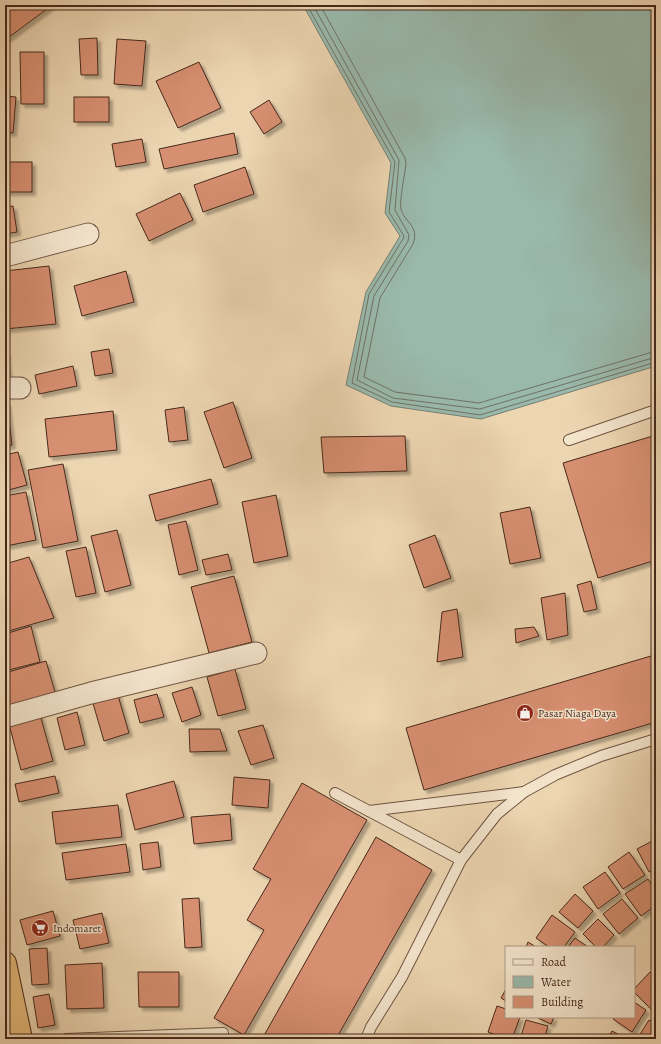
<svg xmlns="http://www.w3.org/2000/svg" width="661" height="1044" font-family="Alegreya,serif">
<defs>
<filter id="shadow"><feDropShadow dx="3.5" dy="3.5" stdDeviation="1" flood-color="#0004"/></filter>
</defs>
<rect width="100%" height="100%" fill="#ecd5b1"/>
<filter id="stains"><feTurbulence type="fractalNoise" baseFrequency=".005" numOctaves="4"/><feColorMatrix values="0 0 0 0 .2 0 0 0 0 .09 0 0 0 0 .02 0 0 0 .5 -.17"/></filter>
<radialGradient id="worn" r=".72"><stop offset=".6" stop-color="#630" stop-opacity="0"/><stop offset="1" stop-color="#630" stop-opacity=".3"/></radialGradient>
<path fill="#99b9ac" stroke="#787f72" d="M 303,5 L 656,5 L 656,366 L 481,419 L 391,406 L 346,385 L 366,292 L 400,236 L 385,213 L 391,163 Z"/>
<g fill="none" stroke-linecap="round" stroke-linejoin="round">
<g stroke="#707164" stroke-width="1">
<path d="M 307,5 L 395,162 L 389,212 L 404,236 L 403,239 L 369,294 L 352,383 L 392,402 L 480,415 L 656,362"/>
<path d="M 313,5 L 399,160 L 395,210 L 409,235 L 408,241 L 374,296 L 357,380 L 393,398 L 480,409 L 656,357"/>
<path d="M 320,5 L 405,158 L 406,164 C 405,173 399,203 401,209 C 404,222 420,226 413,244 L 380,298 L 364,377 L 395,392 L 479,403 L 656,351"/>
</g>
</g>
<g fill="#d78f71" stroke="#47291c" filter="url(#shadow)">
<path d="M 5,5 L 50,5 L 51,6 L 5,40 Z"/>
<path d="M 97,38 L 98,75 L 81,75 L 79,39 Z"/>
<path d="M 117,39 L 146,41 L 142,86 L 114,84 Z"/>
<path d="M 20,52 L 44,52 L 44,104 L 21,104 Z"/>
<path d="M 199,62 L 221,108 L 178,128 L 156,81 Z"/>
<path d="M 5,96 L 16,97 L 13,133 L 5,132 Z"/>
<rect x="74" y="97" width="35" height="25"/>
<path d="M 269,100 L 282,122 L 264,134 L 250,112 Z"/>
<path d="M 234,133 L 238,154 L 164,169 L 159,149 Z"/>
<path d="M 142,139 L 146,162 L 116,167 L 112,144 Z"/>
<rect x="5" y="162" width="27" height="30"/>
<path d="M 245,167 L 254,194 L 203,212 L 194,185 Z"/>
<path d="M 180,193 L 193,220 L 149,241 L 136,214 Z"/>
<path d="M 13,206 L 17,232 L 5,234 L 5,207 Z"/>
<path d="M 49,266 L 56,324 L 5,329 L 5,271 Z"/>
<path d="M 126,271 L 134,302 L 82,316 L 74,286 Z"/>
<path d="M 109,349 L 113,373 L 95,376 L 91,352 Z"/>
<path d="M 6,351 L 9,381 L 5,381 L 5,352 Z"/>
<path d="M 73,366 L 77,386 L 39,394 L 35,375 Z"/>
<path d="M 233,402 L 252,458 L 224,468 L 204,412 Z"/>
<path d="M 5,403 L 7,403 L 12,445 L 5,446 Z"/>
<path d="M 184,407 L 188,440 L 169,442 L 165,410 Z"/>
<path d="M 113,411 L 117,450 L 49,457 L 45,419 Z"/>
<path d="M 656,435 L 656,560 L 598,578 L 563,463 Z"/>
<path d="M 405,436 L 407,471 L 324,473 L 321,437 Z"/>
<path d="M 18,452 L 27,485 L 5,491 L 5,455 Z"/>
<path d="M 63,464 L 78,541 L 43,548 L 28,470 Z"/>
<path d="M 211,479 L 218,504 L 156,521 L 149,495 Z"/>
<path d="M 26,492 L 36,540 L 6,546 L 5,496 Z"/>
<path d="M 276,495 L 288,556 L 254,563 L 242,502 Z"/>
<path d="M 530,507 L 541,558 L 510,564 L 500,513 Z"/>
<path d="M 186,521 L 198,570 L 179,575 L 168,525 Z"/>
<path d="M 117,530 L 131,585 L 105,592 L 91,536 Z"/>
<path d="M 435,535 L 451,578 L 424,588 L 409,545 Z"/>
<path d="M 86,547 L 96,593 L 76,597 L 66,551 Z"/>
<path d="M 228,554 L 232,570 L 206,575 L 202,560 Z"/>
<path d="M 29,557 L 54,618 L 5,632 L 5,564 Z"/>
<path d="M 234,576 L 252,642 L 209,653 L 191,587 Z"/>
<path d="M 591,581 L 597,609 L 584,612 L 577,585 Z"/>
<path d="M 565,593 L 568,635 L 547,640 L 541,598 Z"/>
<path d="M 457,609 L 463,657 L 437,662 L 442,612 Z"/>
<path d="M 31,626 L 40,662 L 5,671 L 5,634 Z"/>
<path d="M 534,627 L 539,636 L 516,643 L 515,629 Z"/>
<path d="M 651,656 L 656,672 L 656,722 L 424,790 L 406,728 Z"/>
<path d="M 46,661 L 55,692 L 5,707 L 5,673 Z"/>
<path d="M 235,669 L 246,709 L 218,716 L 207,677 Z"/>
<path d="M 192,687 L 201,715 L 182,722 L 172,693 Z"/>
<path d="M 117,692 L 129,733 L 104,741 L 92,700 Z"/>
<path d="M 157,694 L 164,717 L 140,723 L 134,700 Z"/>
<path d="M 39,711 L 53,761 L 21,770 L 8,720 Z"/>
<path d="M 77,712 L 85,745 L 65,750 L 57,718 Z"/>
<path d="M 263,725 L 274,758 L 251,765 L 238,731 Z"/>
<path d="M 189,729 L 220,729 L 227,751 L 190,752 Z"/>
<path d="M 55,776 L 59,793 L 19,802 L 15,784 Z"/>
<path d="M 234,777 L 270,780 L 268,808 L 232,805 Z"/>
<path d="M 174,781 L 184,817 L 135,830 L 126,794 Z"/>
<path d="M 302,783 L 367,820 L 244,1035 L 214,1018 L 264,930 L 247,920 L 271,879 L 253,869 Z"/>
<path d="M 118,805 L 122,837 L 56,844 L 52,812 Z"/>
<path d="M 230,814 L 232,840 L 194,844 L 191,817 Z"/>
<path d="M 376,837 L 432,870 L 336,1039 L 262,1039 Z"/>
<path d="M 656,839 L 656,868 L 649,872 L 637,849 Z"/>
<path d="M 158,842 L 161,867 L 143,870 L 140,844 Z"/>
<path d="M 126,844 L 130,872 L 66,880 L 62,853 Z"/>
<path d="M 629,852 L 645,875 L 623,889 L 608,867 Z"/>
<path d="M 605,872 L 620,893 L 598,909 L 583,887 Z"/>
<path d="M 648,879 L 656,891 L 656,905 L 641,916 L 625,894 Z"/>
<path d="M 575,894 L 593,911 L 578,928 L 559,912 Z"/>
<path d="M 199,898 L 202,947 L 185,948 L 182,899 Z"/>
<path d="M 622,899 L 638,918 L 619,934 L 603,914 Z"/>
<path d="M 53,911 L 60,936 L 27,945 L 20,920 Z"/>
<path d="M 102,913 L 109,943 L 80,949 L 73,920 Z"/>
<path d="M 552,915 L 575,932 L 564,947 L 549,947 L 536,938 Z"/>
<path d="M 598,919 L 614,935 L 603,947 L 596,947 L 583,934 Z"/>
<path d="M 575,938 L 588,947 L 568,947 Z"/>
<path d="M 528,942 L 536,947 L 526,947 Z"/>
<path d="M 47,948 L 49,984 L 32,985 L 29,949 Z"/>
<path d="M 102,963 L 104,1008 L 67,1009 L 65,965 Z"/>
<path d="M 138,972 L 179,972 L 179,1007 L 139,1007 Z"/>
<path d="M 650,972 L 656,978 L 656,1004 L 651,1009 L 634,992 L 634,989 Z"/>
<path d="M 506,989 L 506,1001 L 501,998 Z"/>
<path d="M 49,994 L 55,1025 L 38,1028 L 33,997 Z"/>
<path d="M 634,1002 L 646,1010 L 632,1032 L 613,1019 L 615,1017 L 634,1017 Z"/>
<path d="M 497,1006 L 506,1009 L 506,1017 L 520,1017 L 512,1039 L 506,1039 L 488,1032 Z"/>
<path d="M 536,1017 L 554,1017 L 551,1024 Z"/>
<path d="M 526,1020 L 548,1026 L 544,1039 L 520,1039 Z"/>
<path d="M 649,1020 L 656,1024 L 656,1039 L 637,1039 Z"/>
<path d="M 612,1031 L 627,1039 L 607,1039 Z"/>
</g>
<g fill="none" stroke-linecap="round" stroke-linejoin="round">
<g stroke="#705441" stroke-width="12">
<g id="lane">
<path d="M 569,440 L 656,410"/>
<path d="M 335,793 L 461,860"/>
<path d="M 369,811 L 524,792"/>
<path d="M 66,1039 L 223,1033"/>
<path d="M 366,1039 L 371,1027 L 402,977 L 461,860 L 497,814 L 524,792 L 555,775 L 601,756 L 656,739"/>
</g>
</g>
<g stroke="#705441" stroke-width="23">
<g id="street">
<path d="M 5,256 L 88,234"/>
<path d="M 5,388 L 20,388"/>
<path d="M 5,717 L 91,693 L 256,653"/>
</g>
</g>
<g stroke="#47291c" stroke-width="24">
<path id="highway" d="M 5,963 L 21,1039"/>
</g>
<use href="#lane" stroke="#f3e4cc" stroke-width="10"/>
<use href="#street" stroke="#f3e4cc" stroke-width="21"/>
<use href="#highway" stroke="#e6ba78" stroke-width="22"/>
</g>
<defs>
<g id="shop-disc" transform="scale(0.9)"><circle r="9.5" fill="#8f2418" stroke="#f3e4cc"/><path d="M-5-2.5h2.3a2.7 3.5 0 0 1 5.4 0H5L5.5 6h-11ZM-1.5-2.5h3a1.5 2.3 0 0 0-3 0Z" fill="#fff"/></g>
<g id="supermarket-disc" transform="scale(0.9)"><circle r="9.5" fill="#8f2418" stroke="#f3e4cc"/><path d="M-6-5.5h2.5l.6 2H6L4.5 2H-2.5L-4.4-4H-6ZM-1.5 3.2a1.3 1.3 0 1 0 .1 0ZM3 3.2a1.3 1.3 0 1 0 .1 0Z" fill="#fff"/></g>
</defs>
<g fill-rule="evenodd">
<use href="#shop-disc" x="525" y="713"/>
<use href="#supermarket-disc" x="40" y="928"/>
</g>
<g text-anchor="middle" stroke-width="3" stroke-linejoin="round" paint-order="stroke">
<g font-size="11" fill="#47291c" stroke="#f3e4cc" text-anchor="start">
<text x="538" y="717">Pasar Niaga Daya</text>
<text x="53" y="932">Indomaret</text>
</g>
</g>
<rect width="661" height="1044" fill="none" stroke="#ecd5b1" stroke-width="20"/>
<rect x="6" y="6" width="649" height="1032" fill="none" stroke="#47291c" stroke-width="2"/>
<rect x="10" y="10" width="641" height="1024" fill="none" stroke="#47291c"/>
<rect x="505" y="946" width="130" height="72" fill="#f3e4cc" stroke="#ae9986"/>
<rect x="513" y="959" width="20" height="6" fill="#f3e4cc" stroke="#ae9986"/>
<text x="541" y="966" font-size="12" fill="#47291c">Road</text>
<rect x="513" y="976" width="20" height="12" fill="#99b9ac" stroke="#ae9986"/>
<text x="541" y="986" font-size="12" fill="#47291c">Water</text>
<rect x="513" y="996" width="20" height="12" fill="#d78f71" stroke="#ae9986"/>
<text x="541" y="1006" font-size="12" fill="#47291c">Building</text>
<rect width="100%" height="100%" filter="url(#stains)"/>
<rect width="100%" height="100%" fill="url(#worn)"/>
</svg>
